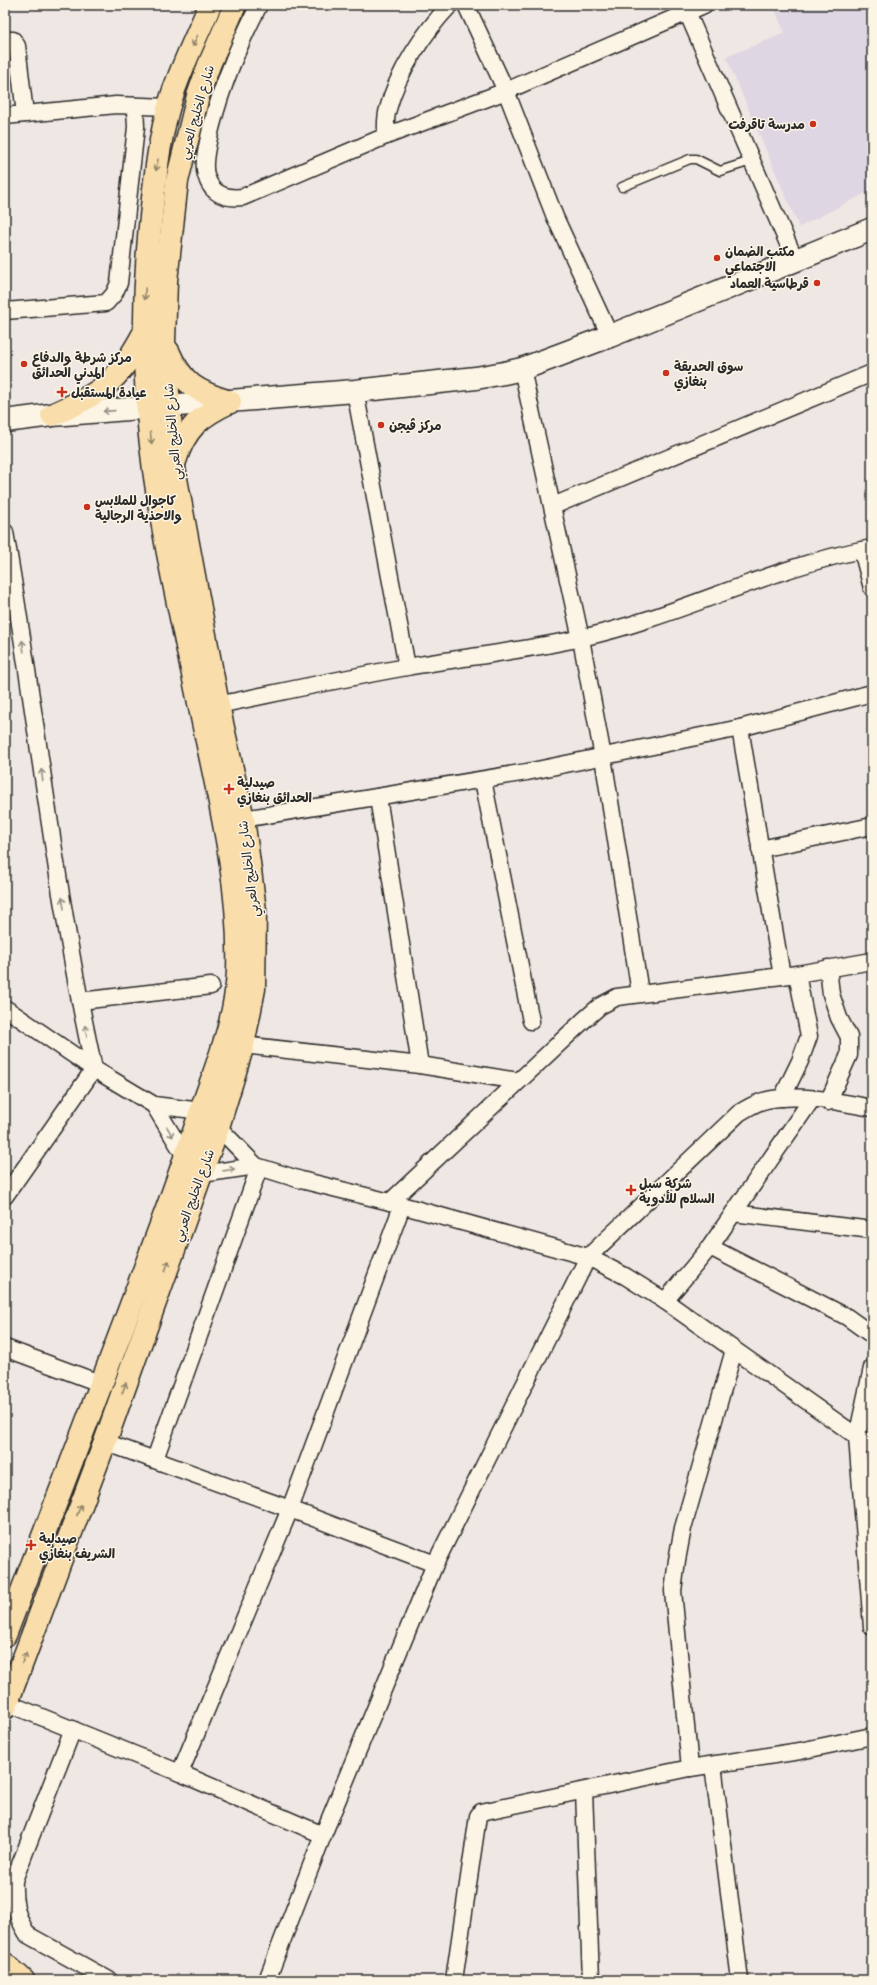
<svg xmlns="http://www.w3.org/2000/svg" width="877" height="1985" font-family="Delius,'Playpen Sans Arabic',sans-serif">
<rect width="100%" height="100%" fill="#eee7e4"/>
<filter id="ink" filterUnits="userSpaceOnUse"><feTurbulence type="fractalNoise" baseFrequency=".025" numOctaves="2"/><feDisplacementMap in="SourceGraphic" scale="8" xChannelSelector="R" yChannelSelector="G"/><feConvolveMatrix kernelMatrix="1 2 1 2 8 2 1 2 1" color-interpolation-filters="sRGB"/></filter>
<g filter="url(#ink)">
<path fill="#ded6e2" d="M 773,5 L 872,5 L 872,190 L 799,227 L 726,57 L 785,33 Z"/>
<g fill="none" stroke-linecap="round" stroke-linejoin="round">
<g stroke="#2b2b2b" stroke-width="11">
<path id="service" d="M 622,187 L 690,159 L 696,159 L 720,171 L 751,161"/>
</g>
<g stroke="#2b2b2b" stroke-width="19">
<g id="minor">
<path d="M 259,5 C 237,48 218,94 208,142 C 206,152 203,165 206,175 C 211,194 225,199 243,197 L 386,136 L 506,91 L 704,5"/>
<path d="M 466,5 L 506,91 L 555,217 L 610,336"/>
<path d="M 684,5 L 796,262"/>
<path d="M 5,40 L 13,40 L 17,46 L 25,114"/>
<path d="M 5,116 L 116,105 L 169,107"/>
<path d="M 386,136 C 386,127 385,117 388,109 C 397,73 425,31 450,5"/>
<path d="M 5,311 L 106,303 L 114,294 L 119,283 L 136,127 L 135,106"/>
<path d="M 522,369 L 581,639 L 603,757 L 640,993"/>
<path d="M 355,391 L 407,667"/>
<path d="M 553,506 L 872,373"/>
<path d="M 5,532 C 36,711 55,892 94,1069 L 5,1196"/>
<path d="M 862,550 L 872,588"/>
<path d="M 218,705 C 281,692 344,678 407,667 C 465,657 524,651 581,638 C 681,616 771,566 872,548"/>
<path d="M 740,728 L 782,976"/>
<path d="M 483,780 L 531,1021"/>
<path d="M 378,797 L 420,1065"/>
<path d="M 243,819 L 527,772 L 740,728 L 872,693"/>
<path d="M 760,849 L 872,826"/>
<path d="M 80,1001 L 211,986"/>
<path d="M 5,1008 L 94,1069 L 154,1105 L 201,1111"/>
<path d="M 243,1045 L 420,1065 L 518,1081"/>
<path d="M 782,1098 L 800,1061 L 809,1036 L 797,974"/>
<path d="M 828,1102 L 849,1055 L 849,1037 L 839,1018 L 831,994 L 828,968"/>
<path d="M 154,1105 L 186,1158"/>
<path d="M 218,1127 L 256,1166"/>
<path d="M 202,1174 L 256,1166 L 301,1180 L 390,1202 L 588,1257 L 739,1113 C 748,1108 756,1102 767,1100 C 800,1093 839,1102 872,1108"/>
<path d="M 390,1202 L 584,1020 L 600,1006 L 617,997 L 797,974 L 872,961"/>
<path d="M 733,1213 L 872,1230"/>
<path d="M 710,1247 L 847,1317 L 872,1335"/>
<path d="M 665,1301 L 710,1247 L 812,1099"/>
<path d="M 5,1348 L 102,1384"/>
<path d="M 872,1368 L 857,1437 L 872,1627"/>
<path d="M 105,1442 L 290,1509 L 435,1564"/>
<path d="M 155,1459 L 259,1168"/>
<path d="M 7,1703 L 180,1773"/>
<path d="M 73,1729 L 14,1880 C 13,1901 16,1917 28,1935 L 109,1980"/>
<path d="M 713,1765 L 740,1980"/>
<path d="M 690,1768 L 673,1591 L 677,1560 L 683,1528 L 734,1350"/>
<path d="M 584,1791 L 591,1980"/>
<path d="M 323,1835 L 180,1773 L 290,1509 L 402,1206"/>
<path d="M 267,1980 L 323,1835 L 435,1564 L 588,1257 L 625,1276 L 665,1301 L 872,1447"/>
<path d="M 454,1980 L 478,1816 L 481,1812 L 690,1768 L 800,1751 L 872,1736"/>
</g>
</g>
<g stroke="#2b2b2b" stroke-width="25">
<path id="secondary" d="M 5,421 L 52,415 L 355,391 L 476,378 L 504,373 L 522,369 L 610,336 L 872,229"/>
</g>
<g stroke="#2b2b2b" stroke-width="25">
<g id="primary">
<path d="M 168,351 C 182,384 197,392 230,402"/>
<path d="M 52,415 C 103,392 117,383 144,333"/>
<path d="M 175,461 C 185,428 200,416 230,402"/>
<path d="M 5,1635 C 59,1495 113,1355 165,1214 C 179,1177 191,1140 204,1102 C 219,1059 236,1017 238,971 C 241,881 217,791 199,703 C 183,626 165,548 154,470 C 142,382 142,295 152,207 C 156,171 160,134 171,99 C 181,67 197,36 210,5"/>
<path d="M 5,1708 L 105,1442 L 218,1127 L 243,1045 L 254,989 L 255,911 L 250,870 L 243,819 L 218,705 L 174,468 L 164,341 L 166,281 L 177,181 L 198,96 L 209,65 L 235,5"/>
</g>
</g>
<g stroke="#2b2b2b" stroke-width="25">
<path id="trunk" d="M 5,1964 L 23,1980"/>
</g>
<use href="#service" stroke="#fcf5e5" stroke-width="8"/>
<use href="#minor" stroke="#fcf5e5" stroke-width="16"/>
<use href="#secondary" stroke="#fcf5e5" stroke-width="22"/>
<use href="#primary" stroke="#f9deab" stroke-width="22"/>
<use href="#trunk" stroke="#f9deab" stroke-width="22"/>
</g>
<defs><path id="oneway-shaft" d="M-6 0H5M1.5-3L5.5 0L1.5 3" fill="none" stroke-width="1.6" stroke-linecap="round" stroke-linejoin="round"/></defs>
<g stroke="#92846b">
<use href="#oneway-shaft" transform="translate(195 41) rotate(114)"/>
<use href="#oneway-shaft" transform="translate(157 165) rotate(100)"/>
<use href="#oneway-shaft" transform="translate(145 294) rotate(91)"/>
<use href="#oneway-shaft" transform="translate(151 438) rotate(84)"/>
<use href="#oneway-shaft" transform="translate(167 1266) rotate(-70)"/>
<use href="#oneway-shaft" transform="translate(124 1388) rotate(-71)"/>
<use href="#oneway-shaft" transform="translate(79 1510) rotate(-69)"/>
<use href="#oneway-shaft" transform="translate(24 1658) rotate(-69)"/>
</g>
<g stroke="#949088">
<use href="#oneway-shaft" transform="translate(109 411) rotate(176)"/>
<use href="#oneway-shaft" transform="translate(23 646) rotate(-98)"/>
<use href="#oneway-shaft" transform="translate(42 775) rotate(-98)"/>
<use href="#oneway-shaft" transform="translate(63 903) rotate(-100)"/>
<use href="#oneway-shaft" transform="translate(86 1031) rotate(-102)"/>
<use href="#oneway-shaft" transform="translate(170 1132) rotate(60)"/>
<use href="#oneway-shaft" transform="translate(229 1170) rotate(-8)"/>
</g>
</g>
<g fill="#c8321e" stroke="#fcf5e5" stroke-width="1.5">
<circle cx="813" cy="124" r="4"/>
<circle cx="717" cy="258" r="4"/>
<circle cx="817" cy="283" r="4"/>
<circle cx="24" cy="364" r="4"/>
<circle cx="666" cy="373" r="4"/>
<path d="M60 386h4v4h4v4h-4v4h-4v-4h-4v-4h4z"/>
<circle cx="381" cy="425" r="4"/>
<circle cx="87" cy="507" r="4"/>
<path d="M227 783h4v4h4v4h-4v4h-4v-4h-4v-4h4z"/>
<path d="M629 1184h4v4h4v4h-4v4h-4v-4h-4v-4h4z"/>
<path d="M29 1539h4v4h4v4h-4v4h-4v-4h-4v-4h4z"/>
</g>
<g text-anchor="middle" stroke-width="3" stroke-linejoin="round" paint-order="stroke">
<g font-size="13" fill="#2b2b2b" stroke="#fcf5e5">
<text transform="translate(196 112) rotate(-74)" y="5">شارع الخليج العربي</text>
<text transform="translate(172 432) rotate(-95)" y="5">شارع الخليج العربي</text>
<text transform="translate(248 869) rotate(-97)" y="5">شارع الخليج العربي</text>
<text transform="translate(193 1195) rotate(-70)" y="5">شارع الخليج العربي</text>
</g>
<g font-size="13" font-weight="bold" fill="#2b2b2b" stroke="#fcf5e5" text-anchor="start">
<text x="805" y="129" text-anchor="end">مدرسة تاقرفت</text>
<text x="725" y="256">مكتب الضمان<tspan x="725" dy="15">الاجتماعي</tspan></text>
<text x="809" y="288" text-anchor="end">قرطاسية العماد</text>
<text x="32" y="362">مركز شرطة والدفاع<tspan x="32" dy="15">المدني الحدائق</tspan></text>
<text x="674" y="371">سوق الحديقة<tspan x="674" dy="15">بنغازي</tspan></text>
<text x="71" y="397">عيادة المستقبل</text>
<text x="389" y="430">مركز ڤيجن</text>
<text x="95" y="505">كاجوال للملابس<tspan x="95" dy="15">والاحذية الرجالية</tspan></text>
<text x="237" y="787">صيدلية<tspan x="237" dy="15">الحدائق بنغازي</tspan></text>
<text x="639" y="1188">شركة سبل<tspan x="639" dy="15">السلام للأدوية</tspan></text>
<text x="39" y="1543">صيدلية<tspan x="39" dy="15">الشريف بنغازي</tspan></text>
</g>
</g>
<rect width="877" height="1985" fill="none" stroke="#fcf5e5" stroke-width="20"/>
<rect x="10" y="10" width="857" height="1965" fill="none" stroke="#2b2b2b" stroke-width="1.5" filter="url(#ink)"/>
</svg>
